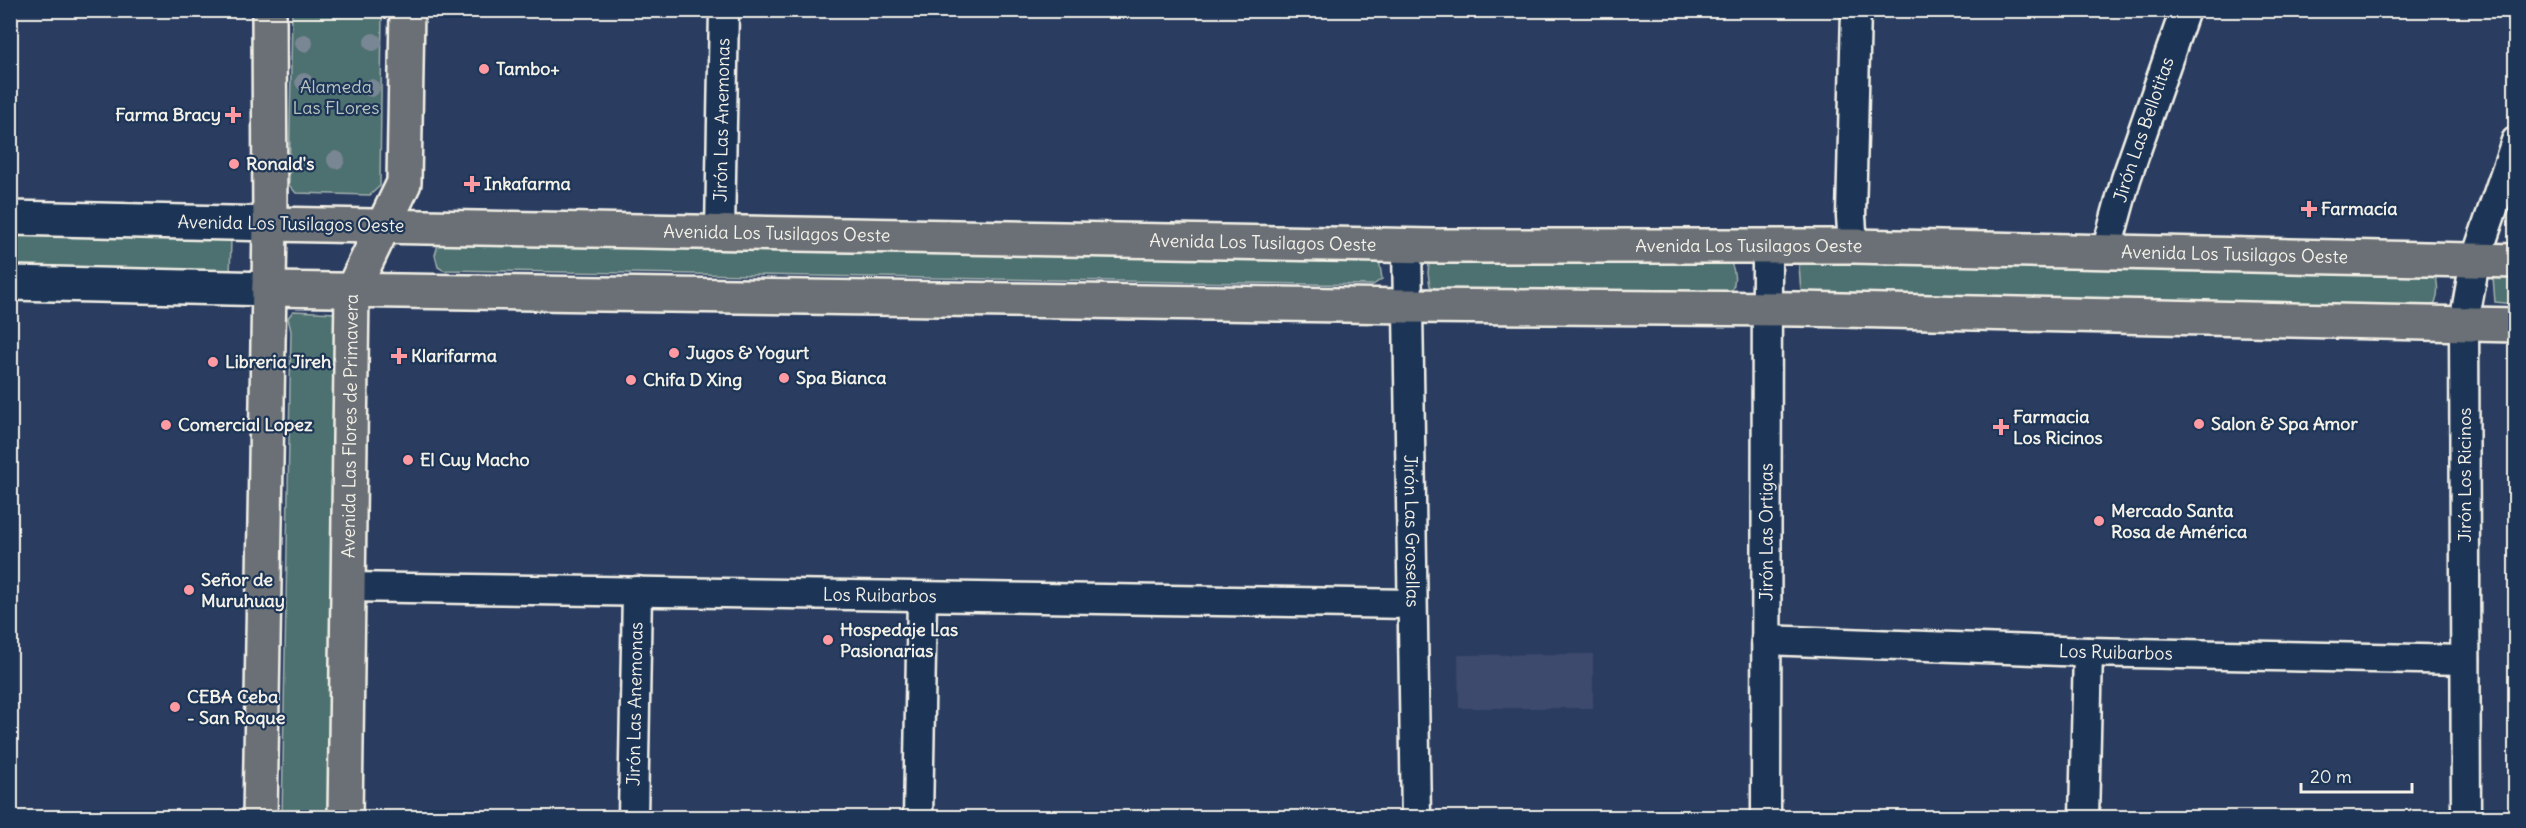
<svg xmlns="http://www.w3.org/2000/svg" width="2526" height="828" font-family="Delius,sans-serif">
<rect width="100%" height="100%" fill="#2a3d60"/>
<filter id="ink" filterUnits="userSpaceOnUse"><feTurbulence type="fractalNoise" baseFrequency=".0167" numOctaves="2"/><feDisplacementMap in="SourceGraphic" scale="12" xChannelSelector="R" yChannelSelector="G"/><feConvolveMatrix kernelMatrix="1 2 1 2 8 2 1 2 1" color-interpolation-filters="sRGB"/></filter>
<g filter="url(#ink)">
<path fill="#3e4a6d" d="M 1593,654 L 1593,708 L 1459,708 L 1458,655 Z"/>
<g fill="#4e6f70" stroke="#a1b0ac" stroke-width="1.5">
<path d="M 292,11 L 382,11 L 380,186 L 370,195 L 296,193 L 289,185 Z"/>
<path d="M 11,234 L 231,238 L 230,278 L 11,274 Z"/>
<path d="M 442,243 L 1379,259 L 1382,279 L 1373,285 L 443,270 L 438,267 L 435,255 L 438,245 Z"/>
<path d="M 1724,261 L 1731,263 C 1735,271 1736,282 1732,290 L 1727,291 L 1436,289 L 1430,286 L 1428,273 L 1429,263 L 1434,262 Z"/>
<path d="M 1805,263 L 2428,274 L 2435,276 C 2439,285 2438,295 2435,304 L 2428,306 L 1806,295 L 1801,292 L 1799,265 Z"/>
<path d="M 2498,275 L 2515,276 L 2515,304 L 2495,302 L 2493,277 Z"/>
<path d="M 293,311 L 336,313 L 338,330 L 328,817 L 282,818 L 291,331 L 288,318 Z"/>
</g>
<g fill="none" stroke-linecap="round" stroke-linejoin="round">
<g stroke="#f4f1e8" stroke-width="33">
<g id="minor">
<path id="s1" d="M 720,231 L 724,10"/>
<path id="s2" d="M 1407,245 L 1416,818"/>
<path d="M 1853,246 L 1851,216 L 1856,10"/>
<path id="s3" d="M 2106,252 L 2126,179 L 2185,10"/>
<path id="s4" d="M 348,587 L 1412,604"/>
<path id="s5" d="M 1766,640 L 2088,652 L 2465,660"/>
<path id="s6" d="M 633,818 L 637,591"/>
<path d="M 918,818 L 922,598"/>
<path id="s7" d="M 1766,818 L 1767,246"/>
<path d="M 2084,818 L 2088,652"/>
<path d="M 2466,818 L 2464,323 L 2475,261 L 2516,141"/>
</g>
</g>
<g stroke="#f4f1e8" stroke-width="38">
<g id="tertiary">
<path d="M 10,218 L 270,224"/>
<path d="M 10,283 L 269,289"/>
</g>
</g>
<g stroke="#f4f1e8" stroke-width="38">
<g id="primary">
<path id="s8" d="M 270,224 L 1433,246 L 1853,246 L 2516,261"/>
<path d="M 269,289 L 1407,306 L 1799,309 L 2516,325"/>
<path d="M 260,818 L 270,224 L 269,10"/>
<path id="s9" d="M 345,818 L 352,291 L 404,183 L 407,10"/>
</g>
</g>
<use href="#minor" stroke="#1d3557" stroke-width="28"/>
<use href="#tertiary" stroke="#1d3557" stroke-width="33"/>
<use href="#primary" stroke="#6b6f75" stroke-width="33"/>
</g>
<g fill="#798794">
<circle cx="373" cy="42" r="9"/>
<circle cx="304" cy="43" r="9"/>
<circle cx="304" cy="82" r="9"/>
<circle cx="371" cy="88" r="9"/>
<circle cx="336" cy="160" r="9"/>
</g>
</g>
<g fill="#ff9aa2" stroke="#1d3557" stroke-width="2">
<circle cx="484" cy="69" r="6"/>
<path d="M230 106h6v6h6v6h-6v6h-6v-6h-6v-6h6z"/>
<circle cx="234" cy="164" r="6"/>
<path d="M469 175h6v6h6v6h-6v6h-6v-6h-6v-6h6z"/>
<path d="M2306 200h6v6h6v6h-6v6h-6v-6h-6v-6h6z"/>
<circle cx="674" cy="353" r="6"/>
<path d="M396 347h6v6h6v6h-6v6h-6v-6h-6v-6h6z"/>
<circle cx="213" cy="362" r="6"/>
<circle cx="784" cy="378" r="6"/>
<circle cx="631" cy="380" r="6"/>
<circle cx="2199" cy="424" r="6"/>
<circle cx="166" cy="425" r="6"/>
<path d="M1998 418h6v6h6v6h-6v6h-6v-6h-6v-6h6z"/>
<circle cx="408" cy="460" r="6"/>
<circle cx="2099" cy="521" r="6"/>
<circle cx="189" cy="590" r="6"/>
<circle cx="828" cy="640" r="6"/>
<circle cx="175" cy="707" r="6"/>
</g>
<g text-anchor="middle" stroke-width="4.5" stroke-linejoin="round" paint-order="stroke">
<g font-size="18" font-weight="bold" fill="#f4f1e8" stroke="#1d3557" text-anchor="start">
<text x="496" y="75">Tambo+</text>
<text x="221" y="121" text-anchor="end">Farma Bracy</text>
<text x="246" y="170">Ronald's</text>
<text x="484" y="190">Inkafarma</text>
<text x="2321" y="215">Farmacía</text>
<text x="686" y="359">Jugos &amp; Yogurt</text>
<text x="411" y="362">Klarifarma</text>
<text x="225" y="368">Libreria Jireh</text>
<text x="796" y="384">Spa Bianca</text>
<text x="643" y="386">Chifa D Xing</text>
<text x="2013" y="423">Farmacia<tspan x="2013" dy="21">Los Ricinos</tspan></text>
<text x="2211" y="430">Salon &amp; Spa Amor</text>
<text x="178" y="431">Comercial Lopez</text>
<text x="420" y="466">El Cuy Macho</text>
<text x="2111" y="517">Mercado Santa<tspan x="2111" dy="21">Rosa de América</tspan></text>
<text x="201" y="586">Señor de<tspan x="201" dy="21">Muruhuay</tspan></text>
<text x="840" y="636">Hospedaje Las<tspan x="840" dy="21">Pasionarias</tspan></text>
<text x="187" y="703">CEBA Ceba<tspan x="187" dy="21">- San Roque</tspan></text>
</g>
<g font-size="18" fill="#bac4be" stroke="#1d3557">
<text x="336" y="93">Alameda<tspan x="336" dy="21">Las FLores</tspan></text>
</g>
<g font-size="18" fill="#f4f1e8" stroke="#1d3557">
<text dy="6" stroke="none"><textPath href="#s1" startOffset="111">Jirón Las Anemonas</textPath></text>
<text dy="6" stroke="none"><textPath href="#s3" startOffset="128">Jirón Las Bellotitas</textPath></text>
<text transform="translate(291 224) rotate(1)" y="6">Avenida Los Tusilagos Oeste</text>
<text dy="6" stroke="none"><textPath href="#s8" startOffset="507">Avenida Los Tusilagos Oeste</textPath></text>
<text dy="6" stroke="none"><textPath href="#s8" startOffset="993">Avenida Los Tusilagos Oeste</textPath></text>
<text dy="6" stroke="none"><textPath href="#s8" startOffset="1479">Avenida Los Tusilagos Oeste</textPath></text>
<text dy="6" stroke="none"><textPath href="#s8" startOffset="1965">Avenida Los Tusilagos Oeste</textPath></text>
<text dy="6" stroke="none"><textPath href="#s9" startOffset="392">Avenida Las Flores de Primavera</textPath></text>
<text transform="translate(2465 475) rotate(-90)" y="6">Jirón Los Ricinos</text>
<text dy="6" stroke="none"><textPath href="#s2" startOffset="286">Jirón Las Grosellas</textPath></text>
<text dy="6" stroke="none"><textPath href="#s7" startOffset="286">Jirón Las Ortigas</textPath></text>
<text dy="6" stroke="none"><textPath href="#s4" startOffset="532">Los Ruibarbos</textPath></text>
<text dy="6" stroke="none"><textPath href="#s5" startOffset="350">Los Ruibarbos</textPath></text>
<text dy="6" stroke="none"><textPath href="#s6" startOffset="114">Jirón Las Anemonas</textPath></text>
</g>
</g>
<rect width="2526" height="828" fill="none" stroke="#1d3557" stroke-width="36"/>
<rect x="18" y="18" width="2490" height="792" fill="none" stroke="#f4f1e8" stroke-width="2" filter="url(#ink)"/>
<path d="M2301 783v9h111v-9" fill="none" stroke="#f4f1e8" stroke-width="3"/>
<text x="2310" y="783" font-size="18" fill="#f4f1e8" stroke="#1d3557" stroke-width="4.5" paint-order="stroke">20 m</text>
</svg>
